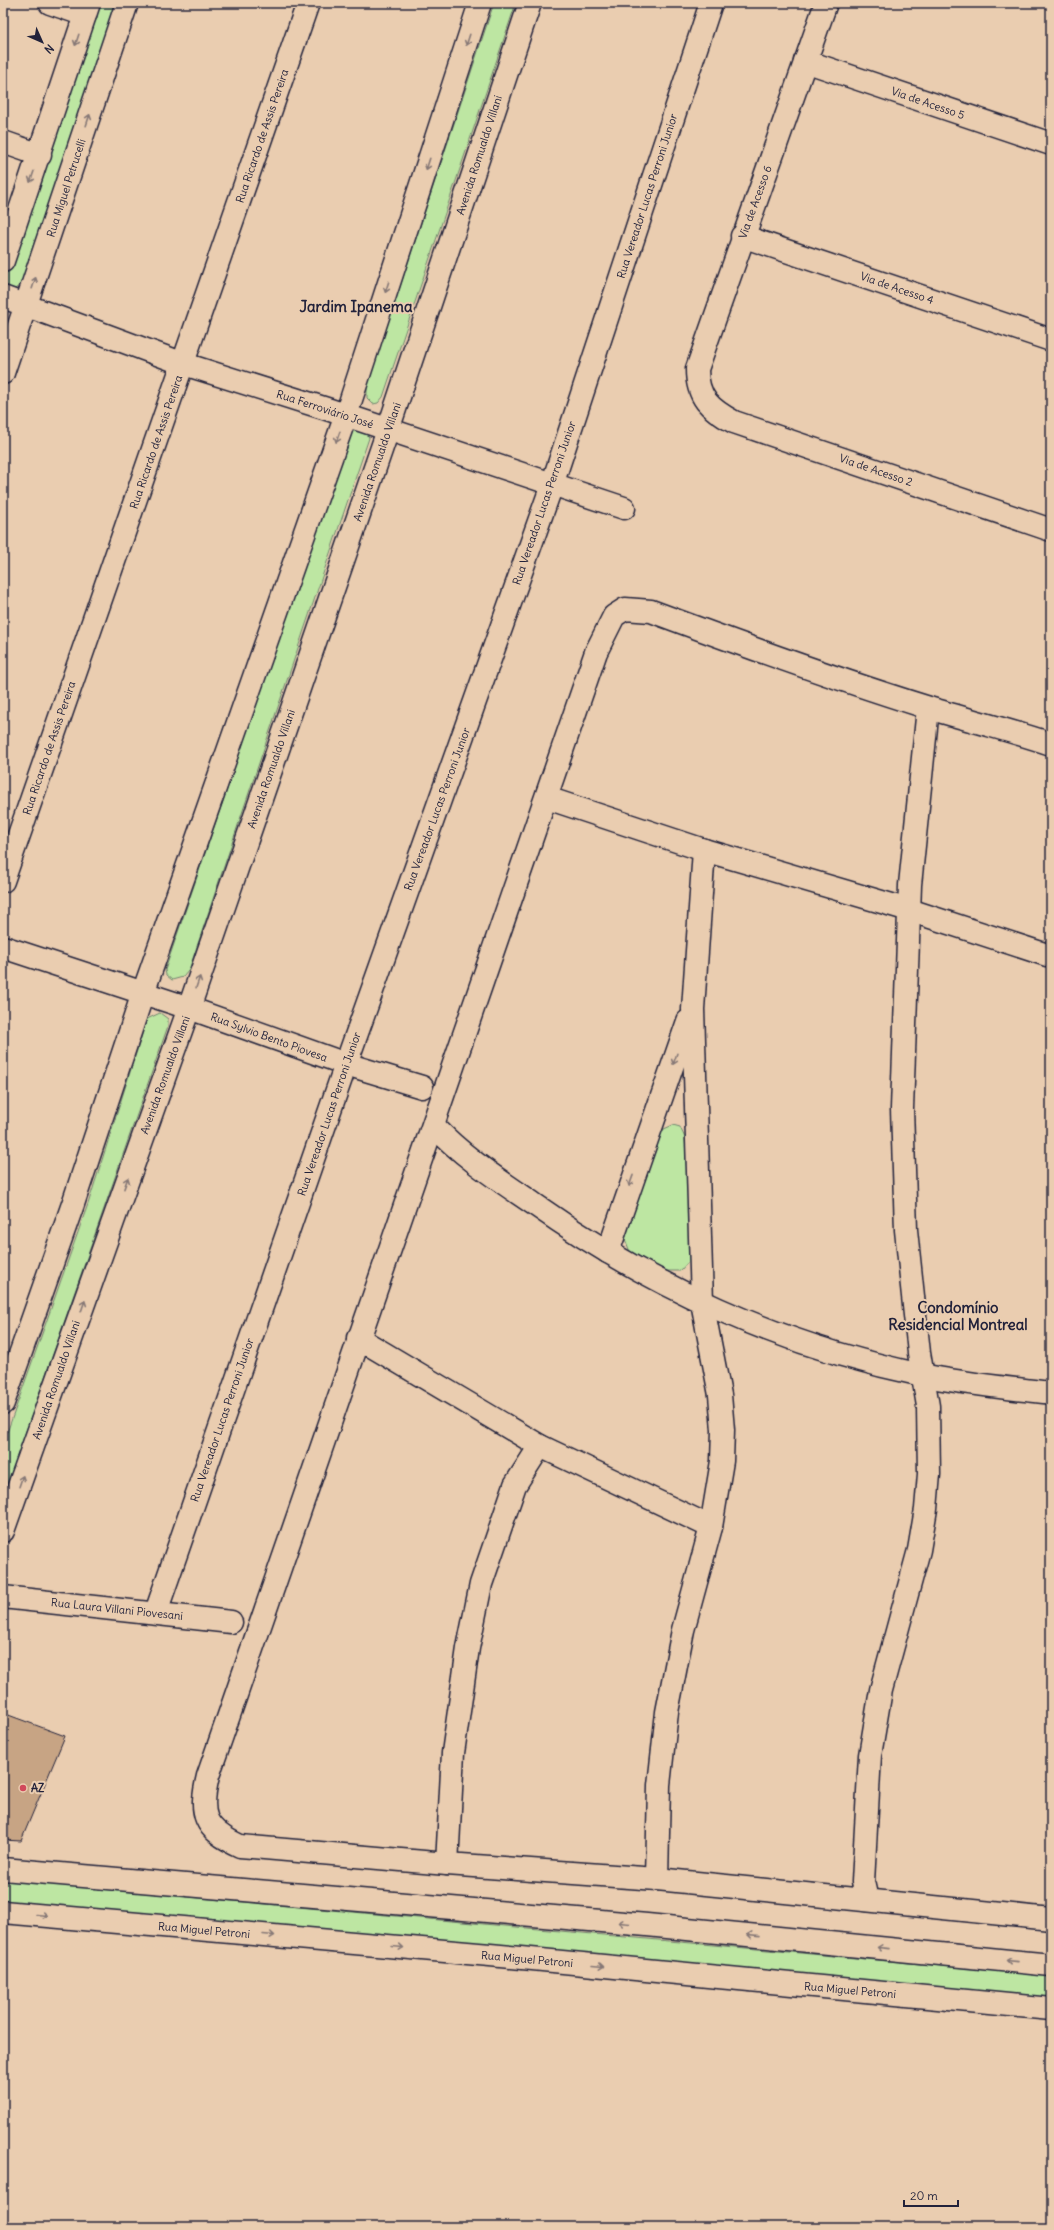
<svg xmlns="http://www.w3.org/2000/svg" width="1054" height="2230" font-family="Delius,sans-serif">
<rect width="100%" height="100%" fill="#eacdb0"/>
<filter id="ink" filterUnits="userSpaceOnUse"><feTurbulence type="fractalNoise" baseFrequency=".025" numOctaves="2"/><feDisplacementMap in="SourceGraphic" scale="8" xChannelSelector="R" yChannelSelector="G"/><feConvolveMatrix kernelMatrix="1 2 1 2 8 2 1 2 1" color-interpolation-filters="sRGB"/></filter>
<g filter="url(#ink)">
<g fill="#bde6a2" stroke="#70846e">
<path d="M 99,3 L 116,3 L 21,284 L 15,289 L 6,289 L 3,286 L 3,281 Z"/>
<path d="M 494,3 L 516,3 L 383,397 L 378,403 L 373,404 L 367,398 L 367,386 Z"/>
<path d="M 356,425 L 367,432 L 369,438 L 189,970 L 183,977 L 172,980 L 166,975 L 165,970 L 350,431 Z"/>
<path d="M 160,1013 L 168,1019 L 168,1026 L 3,1497 L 3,1444 L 88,1204 L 147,1019 Z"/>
<path d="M 673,1125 L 680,1127 L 685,1138 L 691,1259 L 680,1271 L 666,1271 L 630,1252 L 625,1239 L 659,1137 L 664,1129 Z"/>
<path d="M 3,1880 L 1051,1976 L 1051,1998 L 3,1903 Z"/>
</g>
<path fill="#c7a484" stroke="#22223b" d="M 3,1713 L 65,1736 L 21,1841 L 3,1840 Z"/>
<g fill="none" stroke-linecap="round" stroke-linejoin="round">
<g stroke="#22223b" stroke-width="25">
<g id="minor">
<path d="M 50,3 L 85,15"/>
<path d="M 826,3 L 697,369 C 697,398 710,409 734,422 L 1051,530"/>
<path d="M 805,61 L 1051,144"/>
<path d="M 3,142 L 40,155"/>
<path d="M 742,236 L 1051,340"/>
<path d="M 3,261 L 89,3"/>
<path d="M 3,297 L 184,364 L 330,410 L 624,508"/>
<path d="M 3,373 L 127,3"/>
<path d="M 1051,744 C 1010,730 968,720 926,707 C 833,678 742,645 651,611 L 625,609 L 614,616 L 596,652 C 470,1027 337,1401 208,1776 C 199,1814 203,1829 240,1846 L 447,1864 L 657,1879 L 1051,1919"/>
<path d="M 547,798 L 704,850 L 909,910 L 1047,955 L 1051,954"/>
<path d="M 3,881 L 308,3"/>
<path d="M 3,947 L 189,1008 L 346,1064 L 422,1087"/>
<path d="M 434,1126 C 463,1157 499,1180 534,1204 C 650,1286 782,1346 922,1375 C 964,1384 1008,1388 1051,1393"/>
<path d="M 608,1252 L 688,1021"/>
<path d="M 358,1338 L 540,1446 L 711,1527"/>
<path d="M 3,1403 L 73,1204 L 143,993 L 346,415 L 480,3"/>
<path d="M 3,1531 L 189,1008 L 388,430 L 530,3"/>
<path d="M 3,1597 L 231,1622"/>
<path d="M 156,1612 L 346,1064 L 552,485 L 711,3"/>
<path d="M 447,1864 L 453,1753 L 468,1648 L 481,1584 L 515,1485 L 540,1446"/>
<path d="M 657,1879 L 659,1785 L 667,1712 L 683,1630 L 711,1527 L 722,1461 L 723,1430 L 720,1395 L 702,1302 L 693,1009 L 704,850"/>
<path d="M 867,1900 L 863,1882 L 870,1755 L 881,1690 L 919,1550 L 926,1509 L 929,1474 L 928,1406 L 919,1353 L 906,1230 L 902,1109 L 910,885 L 928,708"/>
</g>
</g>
<g stroke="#22223b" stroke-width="25">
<g id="major">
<path d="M 3,1869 L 647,1925 L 1051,1965"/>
<path d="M 3,1912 L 490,1955 L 1051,2009"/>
</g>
</g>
<use href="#minor" stroke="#eacdb0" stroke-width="22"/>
<use href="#major" stroke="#eacdb0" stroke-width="22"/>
</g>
<defs><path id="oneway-shaft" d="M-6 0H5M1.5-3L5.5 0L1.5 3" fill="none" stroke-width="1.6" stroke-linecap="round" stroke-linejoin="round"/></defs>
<g stroke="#867876">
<use href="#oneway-shaft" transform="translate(77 40) rotate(108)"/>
<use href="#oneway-shaft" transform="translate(468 40) rotate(108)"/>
<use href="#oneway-shaft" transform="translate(88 120) rotate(-72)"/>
<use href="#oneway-shaft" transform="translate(428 164) rotate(108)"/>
<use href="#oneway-shaft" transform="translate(32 177) rotate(109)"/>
<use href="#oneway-shaft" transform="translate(34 283) rotate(-72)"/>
<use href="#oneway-shaft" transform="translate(387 287) rotate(108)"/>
<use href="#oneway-shaft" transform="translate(338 437) rotate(109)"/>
<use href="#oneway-shaft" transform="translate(198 982) rotate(-71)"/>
<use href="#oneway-shaft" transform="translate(675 1059) rotate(109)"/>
<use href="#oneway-shaft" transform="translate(631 1181) rotate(110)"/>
<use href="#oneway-shaft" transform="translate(126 1183) rotate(-70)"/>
<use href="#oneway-shaft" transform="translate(83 1306) rotate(-71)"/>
<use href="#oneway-shaft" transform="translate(21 1481) rotate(-71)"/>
<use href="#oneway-shaft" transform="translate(42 1915) rotate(5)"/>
<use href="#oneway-shaft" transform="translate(624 1923) rotate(-175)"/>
<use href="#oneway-shaft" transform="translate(269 1935) rotate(5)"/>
<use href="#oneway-shaft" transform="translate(753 1935) rotate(-174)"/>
<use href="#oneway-shaft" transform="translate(398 1947) rotate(5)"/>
<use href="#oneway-shaft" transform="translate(883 1948) rotate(-174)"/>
<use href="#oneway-shaft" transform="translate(1012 1961) rotate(-174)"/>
<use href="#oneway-shaft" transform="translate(598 1966) rotate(5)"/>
</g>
</g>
<circle fill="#d1495b" stroke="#eacdb0" stroke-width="1.5" cx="23" cy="1788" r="4"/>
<g text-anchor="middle" stroke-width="4" stroke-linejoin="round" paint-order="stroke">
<g font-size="11" fill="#22223b" stroke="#eacdb0">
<text transform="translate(928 103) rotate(19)" y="4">Via de Acesso 5</text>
<text transform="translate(262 136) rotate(-71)" y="4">Rua Ricardo de Assis Pereira</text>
<text transform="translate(479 155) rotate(-72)" y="4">Avenida Romualdo Villani</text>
<text transform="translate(66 188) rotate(-72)" y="4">Rua Miguel Petrucelli</text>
<text transform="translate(647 196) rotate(-72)" y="4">Rua Vereador Lucas Perroni Junior</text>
<text transform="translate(755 202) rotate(-70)" y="4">Via de Acesso 6</text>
<text transform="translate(897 288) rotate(19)" y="4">Via de Acesso 4</text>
<text transform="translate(325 409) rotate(18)" y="4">Rua Ferroviário José</text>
<text transform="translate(156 442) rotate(-71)" y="4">Rua Ricardo de Assis Pereira</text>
<text transform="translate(377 462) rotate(-71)" y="4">Avenida Romualdo Villani</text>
<text transform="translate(876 470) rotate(19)" y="4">Via de Acesso 2</text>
<text transform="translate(544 503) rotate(-71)" y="4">Rua Vereador Lucas Perroni Junior</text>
<text transform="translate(49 748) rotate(-71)" y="4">Rua Ricardo de Assis Pereira</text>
<text transform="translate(271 769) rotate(-71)" y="4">Avenida Romualdo Villani</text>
<text transform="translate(437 809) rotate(-70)" y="4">Rua Vereador Lucas Perroni Junior</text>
<text transform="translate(269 1037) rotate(20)" y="4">Rua Sylvio Bento Piovesa</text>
<text transform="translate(165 1075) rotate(-70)" y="4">Avenida Romualdo Villani</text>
<text transform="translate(329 1114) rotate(-71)" y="4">Rua Vereador Lucas Perroni Junior</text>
<text transform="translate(56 1380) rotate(-71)" y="4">Avenida Romualdo Villani</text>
<text transform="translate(222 1420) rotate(-71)" y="4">Rua Vereador Lucas Perroni Junior</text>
<text transform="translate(117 1609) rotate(6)" y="4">Rua Laura Villani Piovesani</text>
<text transform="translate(204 1930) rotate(5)" y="4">Rua Miguel Petroni</text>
<text transform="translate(527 1959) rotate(5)" y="4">Rua Miguel Petroni</text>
<text transform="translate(850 1990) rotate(5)" y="4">Rua Miguel Petroni</text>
</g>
<g font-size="11" font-weight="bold" fill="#22223b" stroke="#eacdb0" text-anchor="start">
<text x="31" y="1792">AZ</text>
</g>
<g font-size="15" font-weight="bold" fill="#22223b" stroke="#eacdb0">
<text x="356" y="312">Jardim Ipanema</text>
<text x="958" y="1313">Condomínio<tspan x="958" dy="17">Residencial Montreal</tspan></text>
</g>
</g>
<rect width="1054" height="2230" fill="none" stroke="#eacdb0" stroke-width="16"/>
<rect x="8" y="8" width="1038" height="2214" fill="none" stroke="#22223b" stroke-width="1.5" filter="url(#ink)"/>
<g transform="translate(42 42) rotate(135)" stroke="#eacdb0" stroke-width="3" paint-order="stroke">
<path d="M0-3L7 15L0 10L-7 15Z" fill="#22223b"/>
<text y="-6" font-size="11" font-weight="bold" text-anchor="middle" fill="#22223b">N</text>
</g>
<path d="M904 2200v6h54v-6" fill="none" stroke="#22223b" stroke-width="2"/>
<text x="910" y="2200" font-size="12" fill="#22223b" stroke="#eacdb0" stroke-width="3" paint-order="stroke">20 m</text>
</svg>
